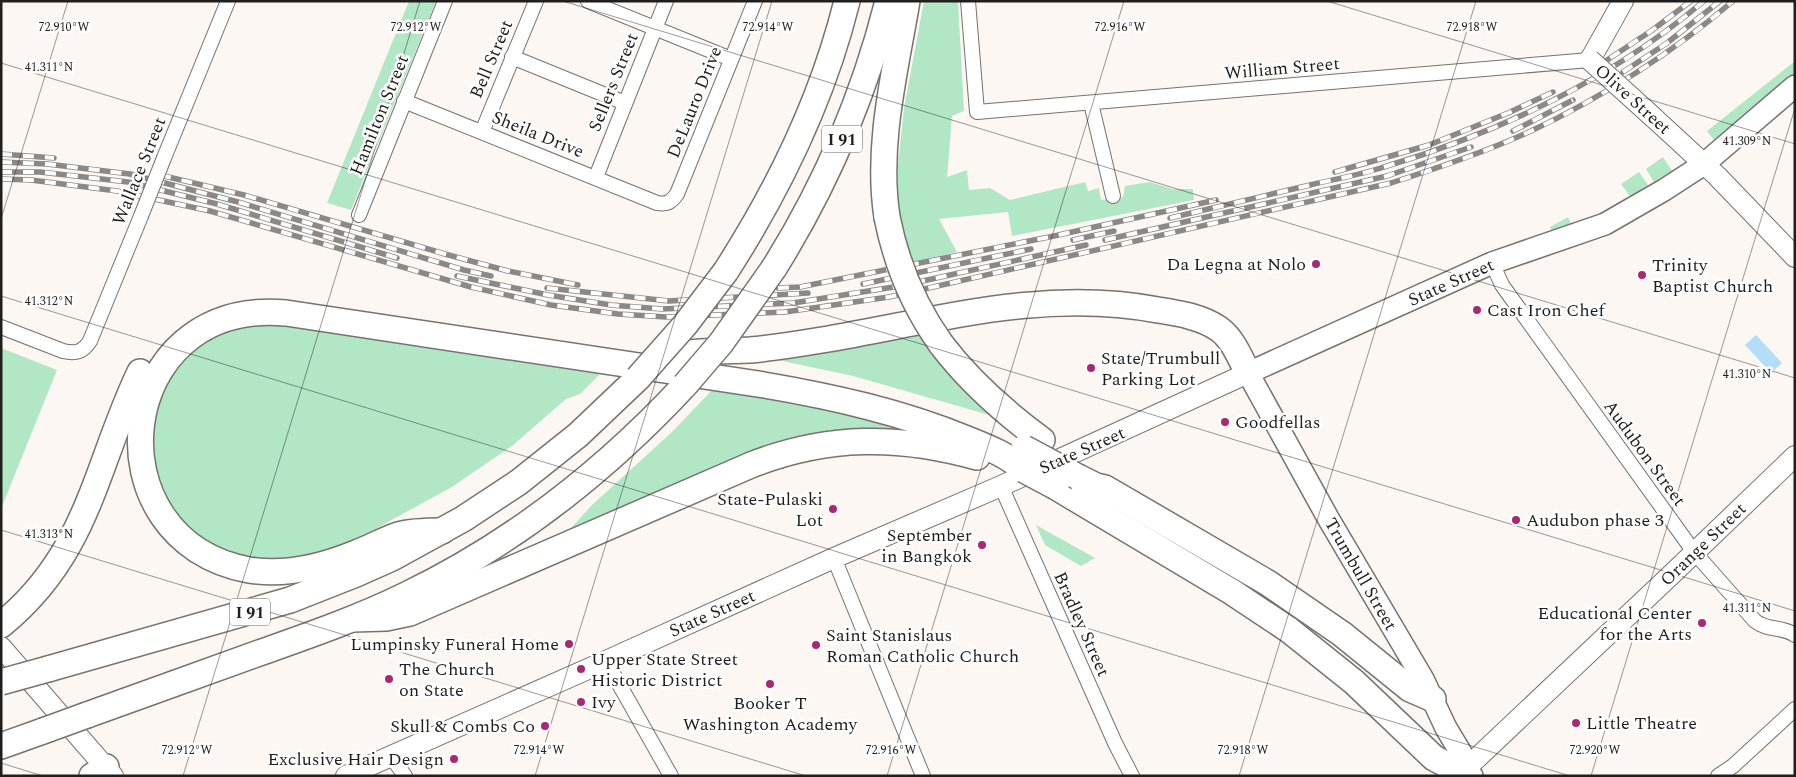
<svg xmlns="http://www.w3.org/2000/svg" width="1796" height="777" font-family="Spectral,serif">
<rect width="100%" height="100%" fill="#fdf7f3"/>
<g fill="#b1e7c5">
<path d="M 409,1 L 436,1 L 351,210 L 327,203 Z"/>
<path d="M 924,1 L 958,1 L 964,111 L 952,116 L 947,177 L 967,170 L 969,190 L 990,188 L 1010,200 L 1085,182 L 1088,191 L 1099,188 L 1101,200 L 1123,197 L 1125,186 L 1150,182 L 1173,189 L 1193,189 L 1194,200 L 1012,236 L 1008,212 L 939,219 L 957,252 L 912,263 L 898,215 L 898,165 L 904,108 Z"/>
<path d="M 1795,61 L 1795,76 L 1717,144 L 1707,131 Z"/>
<path d="M 1663,157 L 1672,171 L 1654,182 L 1646,169 Z"/>
<path d="M 1639,172 L 1648,185 L 1630,196 L 1621,184 Z"/>
<path d="M 1568,217 L 1571,224 L 1552,232 L 1550,227 Z"/>
<path d="M 261,321 L 601,373 L 580,394 L 566,399 L 512,446 L 452,487 L 355,540 L 320,554 L 287,560 L 250,559 L 216,549 L 188,528 L 169,505 L 155,473 L 149,445 L 166,377 L 189,352 L 211,337 Z"/>
<path d="M 917,326 L 993,416 L 853,376 L 773,359 Z"/>
<path d="M 1,348 L 57,370 L 1,509 Z"/>
<path d="M 715,387 L 790,399 L 909,430 L 892,433 L 593,524 L 571,528 L 592,505 L 673,431 Z"/>
<path d="M 1036,525 L 1095,558 L 1081,566 L 1045,545 Z"/>
</g>
<path fill="#b4ddfa" d="M 1756,335 L 1782,363 L 1771,373 L 1745,345 Z"/>
<g fill="none" stroke-linecap="round" stroke-linejoin="round">
<g stroke="#77726e" stroke-width="16">
<g id="street">
<path d="M 588,1 L 731,59"/>
<path d="M 968,1 L 977,112 L 1590,60"/>
<path d="M 512,57 L 625,103"/>
<path d="M 404,101 L 657,203 C 667,205 671,202 677,194 L 755,1"/>
<path d="M 1091,103 L 1113,196"/>
<path d="M 482,132 L 536,1"/>
<path d="M 164,158 L 228,1"/>
<path d="M 596,177 L 666,1"/>
<path d="M 359,215 L 445,1"/>
<path d="M 1492,263 L 1502,285 L 1694,552 L 1755,621 C 1768,631 1781,626 1795,635"/>
<path d="M 1,327 L 63,351 C 76,354 83,352 90,341 L 141,216"/>
<path d="M 1001,486 L 1115,743 L 1132,776"/>
<path d="M 834,558 L 923,776"/>
<path d="M 606,661 L 671,776"/>
<path d="M 391,756 L 405,776"/>
<path d="M 1718,776 L 1733,766 L 1795,709"/>
</g>
</g>
<g stroke="#77726e" stroke-width="22">
<g id="secondary">
<path d="M 1590,60 L 1623,1"/>
<path d="M 1654,118 L 1717,176 L 1795,257"/>
<path d="M 1,647 L 113,776"/>
<path d="M 346,776 L 606,661 L 834,558 L 1001,486 L 1248,373"/>
<path d="M 1458,776 L 1672,574 L 1795,456"/>
</g>
</g>
<g stroke="#77726e" stroke-width="24">
<path id="primary" d="M 1472,776 L 1465,769 L 1461,753 L 1446,728 L 1423,679 L 1328,518 L 1248,373 L 1492,263 L 1605,224 L 1664,190 L 1704,164 L 1795,86"/>
</g>
<g stroke="#77726e" stroke-width="28">
<g id="highway">
<path d="M 887,217 C 876,146 895,72 907,1"/>
<path d="M 774,268 C 826,185 864,96 888,1"/>
<path d="M 726,271 C 780,187 823,98 847,1"/>
<path d="M 941,344 C 969,381 1004,412 1042,440"/>
<path d="M 671,355 C 698,351 724,351 750,350 C 774,348 798,344 822,340 C 936,321 1041,288 1158,310 C 1178,313 1202,317 1219,329 C 1233,339 1240,358 1248,373"/>
<path d="M 1078,477 L 1096,486 L 1105,488 L 1268,583 L 1342,634 L 1410,689 L 1433,699"/>
<path d="M 1056,487 L 1232,592 L 1289,630 L 1354,682 L 1434,758 L 1449,766 L 1465,769"/>
<path d="M 442,531 C 428,531 412,531 398,535 C 383,540 370,548 356,553 C 322,567 286,576 249,570 C 87,540 112,297 286,313 L 764,385 C 834,397 901,412 967,439 C 987,447 1008,455 1024,470"/>
<path d="M 353,619 L 386,618 L 410,613 L 751,465 C 827,435 899,435 977,457"/>
<path d="M 1,625 C 89,554 95,466 140,372"/>
<path d="M 48,669 L 290,600 L 356,574 L 392,558 L 463,519 L 519,482 L 578,435 L 638,378"/>
<path d="M 87,715 C 145,694 204,673 262,652 C 310,635 359,618 406,595 C 512,544 605,471 685,385"/>
<path d="M 1,746 L 43,731"/>
<path d="M 92,776 L 106,767"/>
</g>
</g>
<use href="#street" stroke="#fff" stroke-width="14"/>
<use href="#secondary" stroke="#fff" stroke-width="20"/>
<use href="#primary" stroke="#fff" stroke-width="21"/>
<use href="#highway" stroke="#fff" stroke-width="25"/>
<g stroke="#8c8885" stroke-width="5.5">
<g id="rail">
<path d="M 1592,70 L 1651,31 L 1691,1"/>
<path d="M 1623,72 L 1667,43 L 1720,1"/>
<path d="M 1513,131 L 1573,100"/>
<path d="M 1,154 L 54,158"/>
<path d="M 1,162 L 47,164 L 130,174 L 238,202 L 464,270 L 491,276"/>
<path d="M 1,172 L 40,172 L 128,182 L 217,204 L 397,258"/>
<path d="M 1335,172 L 1429,145 L 1508,113 L 1553,92"/>
<path d="M 160,175 L 244,195 L 445,254 L 508,271 L 578,285"/>
<path d="M 1,179 L 31,180 L 117,191 L 210,211 L 471,287 L 551,305 L 618,314 L 666,317 L 785,312 L 889,297 L 1391,183 C 1438,168 1486,152 1531,131 C 1601,98 1674,52 1733,1"/>
<path d="M 1170,218 C 1217,207 1264,196 1310,185 C 1335,179 1360,175 1384,167 C 1500,132 1611,80 1704,1"/>
<path d="M 1073,240 L 1114,231"/>
<path d="M 1105,240 L 1387,176 L 1471,147"/>
<path d="M 457,276 L 548,295 L 611,305 L 662,309 L 793,303 L 900,286 L 1086,245"/>
<path d="M 863,284 L 1031,249"/>
<path d="M 547,288 L 669,301 L 808,293"/>
<path d="M 778,288 L 800,287 L 1054,236 L 1216,200"/>
</g>
</g>
<use href="#rail" stroke="#fff" stroke-width="4" stroke-dasharray="11" stroke-linecap="butt"/>
<g stroke="#77726e" stroke-width="16" stroke-linecap="butt">
<path id="street-bridge" d="M 141,216 L 164,158"/>
</g>
<g stroke="#77726e" stroke-width="22" stroke-linecap="butt">
<path id="secondary-bridge" d="M 1590,60 L 1654,118"/>
</g>
<g stroke="#77726e" stroke-width="28" stroke-linecap="butt">
<g id="highway-bridge">
<path d="M 887,217 C 896,263 914,306 941,344"/>
<path d="M 638,378 L 685,325 L 726,271"/>
<path d="M 685,385 L 721,343 L 774,268"/>
<path d="M 1024,448 L 1078,477"/>
<path d="M 1024,470 L 1056,487"/>
<path d="M 1,682 L 48,669"/>
<path d="M 43,731 L 87,715"/>
</g>
</g>
<use href="#street-bridge" stroke="#fff" stroke-width="14"/>
<use href="#secondary-bridge" stroke="#fff" stroke-width="20"/>
<use href="#highway-bridge" stroke="#fff" stroke-width="25"/>
</g>
<path fill="none" stroke="#211f1d" stroke-width="1" stroke-opacity="0.45" d="M 563,1 L 1795,378M 1327,1 L 1795,144M 1,63 L 1795,611M 1,219 L 68,1M 1,296 L 1570,776M 1,530 L 806,776M 1,763 L 43,776M 183,776 L 420,1M 535,776 L 772,1M 887,776 L 1124,1M 1239,776 L 1476,1M 1591,776 L 1795,108"/>
<g fill="#aa2772" stroke="#fff" stroke-width="2">
<circle cx="1316" cy="264" r="5"/>
<circle cx="1642" cy="275" r="5"/>
<circle cx="1477" cy="310" r="5"/>
<circle cx="1091" cy="368" r="5"/>
<circle cx="1225" cy="422" r="5"/>
<circle cx="833" cy="509" r="5"/>
<circle cx="1516" cy="520" r="5"/>
<circle cx="982" cy="545" r="5"/>
<circle cx="1702" cy="623" r="5"/>
<circle cx="569" cy="644" r="5"/>
<circle cx="816" cy="645" r="5"/>
<circle cx="581" cy="669" r="5"/>
<circle cx="389" cy="679" r="5"/>
<circle cx="770" cy="684" r="5"/>
<circle cx="581" cy="702" r="5"/>
<circle cx="1576" cy="723" r="5"/>
<circle cx="545" cy="726" r="5"/>
<circle cx="454" cy="759" r="5"/>
</g>
<g text-anchor="middle" stroke-width="5" stroke-linejoin="round" paint-order="stroke">
<g fill="#fff" stroke="#646261" stroke-width="1">
<rect x="822" y="125.5" width="40" height="27" rx="4"/>
<rect x="230" y="598.5" width="40" height="27" rx="4"/>
</g>
<g font-size="16" font-weight="bold" fill="#211f1d">
<text x="842" y="145">I 91</text>
<text x="250" y="618">I 91</text>
</g>
<g font-size="18" fill="#211f1d" stroke="#fff">
<text transform="translate(491 59) rotate(-67)" y="6">Bell Street</text>
<text transform="translate(1282 68) rotate(-5)" y="6">William Street</text>
<text transform="translate(613 82) rotate(-68)" y="6">Sellers Street</text>
<text transform="translate(1633 99) rotate(42)" y="6">Olive Street</text>
<text transform="translate(694 102) rotate(-68)" y="6">DeLauro Drive</text>
<text transform="translate(379 115) rotate(-68)" y="6">Hamilton Street</text>
<text transform="translate(538 134) rotate(22)" y="6">Sheila Drive</text>
<text transform="translate(139 171) rotate(-68)" y="6">Wallace Street</text>
<text transform="translate(1451 282) rotate(-24)" y="6">State Street</text>
<text transform="translate(1082 450) rotate(-24)" y="6">State Street</text>
<text transform="translate(1645 453) rotate(54)" y="6">Audubon Street</text>
<text transform="translate(1703 544) rotate(-44)" y="6">Orange Street</text>
<text transform="translate(1361 574) rotate(60)" y="6">Trumbull Street</text>
<text transform="translate(712 613) rotate(-24)" y="6">State Street</text>
<text transform="translate(1082 624) rotate(66)" y="6">Bradley Street</text>
</g>
<g font-size="18" fill="#211f1d" stroke="#fff" text-anchor="start">
<text x="1306" y="270" text-anchor="end">Da Legna at Nolo</text>
<text x="1652" y="271">Trinity<tspan x="1652" dy="21">Baptist Church</tspan></text>
<text x="1487" y="316">Cast Iron Chef</text>
<text x="1101" y="364">State/Trumbull<tspan x="1101" dy="21">Parking Lot</tspan></text>
<text x="1235" y="428">Goodfellas</text>
<text x="823" y="505" text-anchor="end">State-Pulaski<tspan x="823" dy="21">Lot</tspan></text>
<text x="1526" y="526">Audubon phase 3</text>
<text x="972" y="541" text-anchor="end">September<tspan x="972" dy="21">in Bangkok</tspan></text>
<text x="1692" y="619" text-anchor="end">Educational Center<tspan x="1692" dy="21">for the Arts</tspan></text>
<text x="826" y="641">Saint Stanislaus<tspan x="826" dy="21">Roman Catholic Church</tspan></text>
<text x="559" y="650" text-anchor="end">Lumpinsky Funeral Home</text>
<text x="591" y="665">Upper State Street<tspan x="591" dy="21">Historic District</tspan></text>
<text x="399" y="675">The Church<tspan x="399" dy="21">on State</tspan></text>
<text x="591" y="708">Ivy</text>
<text x="770" y="709" text-anchor="middle">Booker T<tspan x="770" dy="21">Washington Academy</tspan></text>
<text x="1586" y="729">Little Theatre</text>
<text x="535" y="732" text-anchor="end">Skull &amp; Combs Co</text>
<text x="444" y="765" text-anchor="end">Exclusive Hair Design</text>
</g>
</g>
<g font-size="12" text-anchor="middle" fill="#211f1d" stroke="#fff" stroke-width="5" stroke-linejoin="round" paint-order="stroke">
<text x="64" y="31">72.910°W</text>
<text x="416" y="31">72.912°W</text>
<text x="768" y="31">72.914°W</text>
<text x="1120" y="31">72.916°W</text>
<text x="1472" y="31">72.918°W</text>
<text x="49" y="71">41.311°N</text>
<text x="1747" y="145">41.309°N</text>
<text x="49" y="305">41.312°N</text>
<text x="1747" y="378">41.310°N</text>
<text x="49" y="538">41.313°N</text>
<text x="1747" y="612">41.311°N</text>
<text x="187" y="754">72.912°W</text>
<text x="539" y="754">72.914°W</text>
<text x="891" y="754">72.916°W</text>
<text x="1243" y="754">72.918°W</text>
<text x="1595" y="754">72.920°W</text>
</g>
<rect width="1796" height="777" fill="none" stroke="#211f1d" stroke-width="5"/>
</svg>
